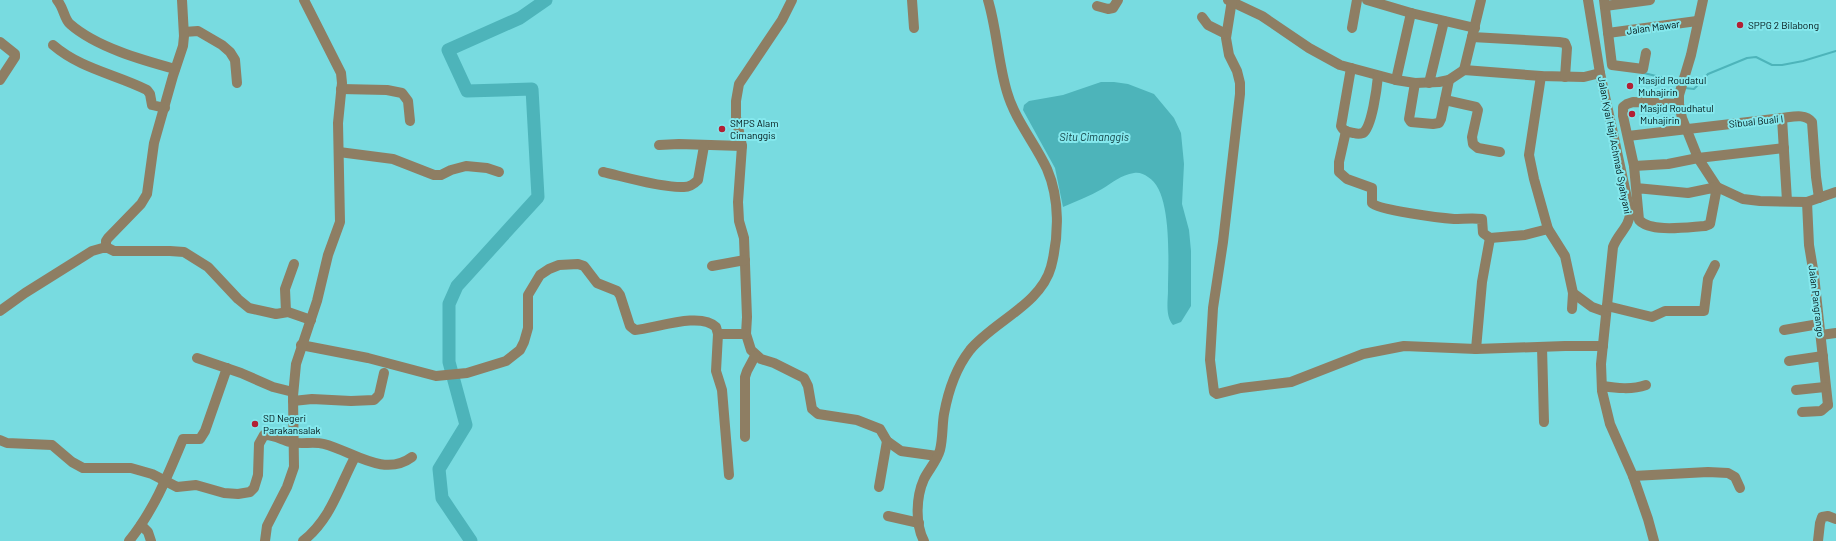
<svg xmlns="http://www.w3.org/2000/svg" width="1836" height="541" font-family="Barlow,sans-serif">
<rect width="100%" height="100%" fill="#78dbe0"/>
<path fill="#4db4ba" d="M 1101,82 L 1114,82 L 1128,84 L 1154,94 L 1174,118 L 1181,133 L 1184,164 L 1182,204 L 1189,230 L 1191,251 L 1191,306 L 1181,322 L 1173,325 C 1165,316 1168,301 1168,290 C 1168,264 1173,191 1148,177 C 1144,174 1139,172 1134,173 C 1121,175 1112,183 1102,189 C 1090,196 1076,201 1063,207 L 1055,168 L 1023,110 L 1024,105 L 1029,101 L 1063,95 Z"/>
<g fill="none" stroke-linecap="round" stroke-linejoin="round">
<g stroke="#4db4ba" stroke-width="2">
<path d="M 1644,73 L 1680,82"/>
<path d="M 1685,88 L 1694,89 L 1708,74 L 1747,58 L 1756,57 L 1772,65 L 1782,65 L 1803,61 L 1836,51"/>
</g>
<path stroke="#4db4ba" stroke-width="13" d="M 471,541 L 442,498 L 439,469 L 466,425 L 449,362 L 449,304 L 457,286 L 538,197 L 532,89 L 467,91 L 448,50 L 520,18 L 546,0"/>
<g stroke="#8e7e63" stroke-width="10">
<path d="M 57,0 C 64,8 64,19 70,24 C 96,47 142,60 175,69"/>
<path d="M 792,0 L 782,20 L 739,84 L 736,101 L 736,117 L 742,146 L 738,202 L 739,221 L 744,238 L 747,317 L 746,334 L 751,350 L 761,359 L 774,363 L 804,378 L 808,386 L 812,409 L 818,414 L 857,420 L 880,429 L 887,441 L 901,451 L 937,456"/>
<path d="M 912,0 L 914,28"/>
<path d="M 1228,0 L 1262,16 L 1309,48 L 1340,65 L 1396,80 L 1415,83 L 1439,82 L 1449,80 L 1464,70 L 1541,76 L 1584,77 L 1600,73"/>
<path d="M 1232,0 L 1226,38 L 1229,55 L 1237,71 L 1240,83 L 1240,94 L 1223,242 L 1213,308 L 1210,360 L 1214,392 L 1217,394 L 1241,388 L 1291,382 L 1363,354 L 1404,346 L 1476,349 L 1565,346 L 1603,346"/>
<path d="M 1367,0 L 1411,13 L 1475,28"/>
<path d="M 1588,0 L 1600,73 L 1630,212 C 1630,227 1618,233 1613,247 L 1601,364 L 1602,391 L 1610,424 L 1633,476 L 1648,519 L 1654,541"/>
<path d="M 1604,0 L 1612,65 L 1643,69 L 1646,53"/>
<path d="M 1703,0 L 1691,55 L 1679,95 L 1679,104 L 1682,118 L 1698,158 L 1717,187 L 1743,199 L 1760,201 L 1807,202 L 1836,192"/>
<path d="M 1097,6 L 1108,9 L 1113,8 L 1118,0"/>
<path d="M 1605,6 L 1650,0"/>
<path d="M 1202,17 L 1208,25 L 1226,34"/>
<path d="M 1352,28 L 1357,0"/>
<path d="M 184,32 L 198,31 L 222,45 L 230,52 L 235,60 L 237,83"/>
<path d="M 1608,33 L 1697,21"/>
<path d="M 1472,37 L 1559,42 L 1565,43 L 1567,48 L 1565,77"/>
<path d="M 0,42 L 15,54 L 15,57 L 0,80"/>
<path d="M 53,45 C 81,69 115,74 147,90 L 150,94 L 152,105 L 165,108"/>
<path d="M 1351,68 L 1341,126 C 1344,132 1348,132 1354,133 C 1357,134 1360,134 1363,133 C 1372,127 1377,87 1378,76"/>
<path d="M 1464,70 L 1481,0"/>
<path d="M 1541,76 L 1529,155 L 1534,179 L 1548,229 L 1565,256 L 1573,293 L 1592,307 L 1606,312"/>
<path d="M 1396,80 L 1411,13"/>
<path d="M 1415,83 L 1409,119 L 1411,122 L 1433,124 L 1439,123 L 1441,119 L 1449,80"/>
<path d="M 1429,83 L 1444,21"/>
<path d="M 341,89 L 387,90 L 402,93 L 408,101 L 410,121"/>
<path d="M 1445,100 L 1476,107 L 1478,110 L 1472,137 L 1473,144 L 1478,148 L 1500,152"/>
<path d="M 1782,118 L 1787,201"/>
<path d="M 1346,131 L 1339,162 L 1339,172 L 1347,179 L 1372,188 L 1372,203 C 1378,210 1441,218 1454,219 C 1463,219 1473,218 1482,219 L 1483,233 L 1490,238 L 1525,235 L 1548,229"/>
<path d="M 1628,136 L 1782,118 C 1792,117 1805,113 1812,122 L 1816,177 L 1819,198"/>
<path d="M 659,145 L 679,144 L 742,146"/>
<path d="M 339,152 L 393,159 L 434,175 L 441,175 L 451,170 L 466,166 L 487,168 L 499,172"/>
<path d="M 1634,166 L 1668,164 L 1698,158 L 1784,148"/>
<path d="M 603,172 C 625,177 663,188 684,187 C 690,187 694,184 698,180 L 704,146"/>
<path d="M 1636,188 L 1688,193 L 1717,187 L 1710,224 L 1705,226 C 1688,227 1651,233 1639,220 L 1634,166 L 1623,116 L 1623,107 L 1627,104 L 1633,102 L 1679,104"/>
<path d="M 1807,202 L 1809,245 L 1814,275 L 1828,405"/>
<path d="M 106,247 L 106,241 L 108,238 L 141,204 L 147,194 L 154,143 L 173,76 L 183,46 L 184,36 L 182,0"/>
<path d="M 712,266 L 745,260"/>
<path d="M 1607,306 L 1652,317 L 1665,311 L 1704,311 L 1708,279 L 1715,265"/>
<path d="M 1572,309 L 1573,293"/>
<path d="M 0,311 L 25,293 L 92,251 L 106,247 L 114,251 L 170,251 L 184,252 L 208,267 L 238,299 L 249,308 L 276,314 L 288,312 L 311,320"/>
<path d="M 286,312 L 285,289 L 294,264"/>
<path d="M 1784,330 L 1819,324"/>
<path d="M 1821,335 L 1836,333"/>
<path d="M 301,345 L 368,358 L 436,376 L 467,373 L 506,361 L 520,350 L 524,342 L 528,328 L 528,295 L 540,275 L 549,269 L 559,265 L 578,264 L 584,266 L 597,283 L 617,291 L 620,295 L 630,326 L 635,330 C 654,329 700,311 716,327 L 718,334"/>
<path d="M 1542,347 L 1544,422"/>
<path d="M 1476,349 L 1482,282 L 1490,238"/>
<path d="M 197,358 L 241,373 L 273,387 L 293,392"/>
<path d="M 1789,361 L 1823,356"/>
<path d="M 1602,386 C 1616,388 1632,390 1646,385"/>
<path d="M 1796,390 L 1825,387"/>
<path d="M 293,401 L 312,399 L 351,401 L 374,400 L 379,395 L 384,373"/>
<path d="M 1802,412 L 1821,411 L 1828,405"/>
<path d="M 745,437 L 745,377 L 747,371 L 755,356"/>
<path d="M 0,440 L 7,443 L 52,445 L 72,462 L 83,468 L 131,468 L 152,474 L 177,487 L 196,485 L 224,493 L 238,494 L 250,492 L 254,488 L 258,475 L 259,444 L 264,435 C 273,434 282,440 290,442 C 302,445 313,441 324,444 C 352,451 384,478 412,457"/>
<path d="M 729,475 L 722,390 L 716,371 L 718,334 L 746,334"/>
<path d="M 1633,476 L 1708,472 L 1728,473 L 1735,477 L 1740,488"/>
<path d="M 879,487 L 887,441"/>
<path d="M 888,516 L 919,523"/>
<path d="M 141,525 L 148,532 L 151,541"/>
<path d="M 129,541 C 154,510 168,475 183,439 L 200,439 L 205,431 L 227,368"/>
<path d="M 265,541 L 267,526 L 287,487 L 294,467 L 293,396 L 296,364 L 317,301 L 328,255 L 340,222 L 338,123 L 342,83 L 341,73 L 304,0"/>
<path d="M 303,541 C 331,519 339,487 355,457"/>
<path d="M 924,541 C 915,524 916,497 924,479 C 929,469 937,461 940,450 C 943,438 942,426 944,414 C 948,392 956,368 970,350 C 993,322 1041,304 1051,267 C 1059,236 1060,199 1047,169 C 1035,143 1015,120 1007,92 C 998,62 997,30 988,0"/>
<path d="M 1818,541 L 1820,523 L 1822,517 L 1828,516 L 1836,519"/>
</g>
</g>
<g fill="#b22034" stroke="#85e8ed" stroke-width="1.5">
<circle cx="1740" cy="25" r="4"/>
<circle cx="1630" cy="86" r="4"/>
<circle cx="1632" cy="114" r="4"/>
<circle cx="722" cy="129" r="4"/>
<circle cx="255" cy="424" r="4"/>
</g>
<g text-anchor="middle" stroke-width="4" stroke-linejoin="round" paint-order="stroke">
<g font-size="10" fill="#011415" stroke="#85e8ed" text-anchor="start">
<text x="1748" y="29">SPPG 2 Bilabong</text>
<text x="1638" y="84">Masjid Roudatul<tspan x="1638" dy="12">Muhajirin</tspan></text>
<text x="1640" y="112">Masjid Roudhatul<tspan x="1640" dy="12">Muhajirin</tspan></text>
<text x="730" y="127">SMPS Alam<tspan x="730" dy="12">Cimanggis</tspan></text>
<text x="263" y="422">SD Negeri<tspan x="263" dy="12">Parakansalak</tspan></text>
</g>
<g font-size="10" fill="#011415" stroke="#85e8ed">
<text transform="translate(1653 27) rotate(-8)" y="4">Jalan Mawar</text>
<text transform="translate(1756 121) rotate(-6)" y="4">Sibual Buali I</text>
<text transform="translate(1615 145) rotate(79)" y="4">Jalan Kyai Haji Achmad Syahyani</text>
<text transform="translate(1817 301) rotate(83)" y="4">Jalan Pangrango</text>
</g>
<g font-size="11" font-style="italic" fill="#134245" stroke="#85e8ed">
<text x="1094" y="141">Situ Cimanggis</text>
</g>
</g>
</svg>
